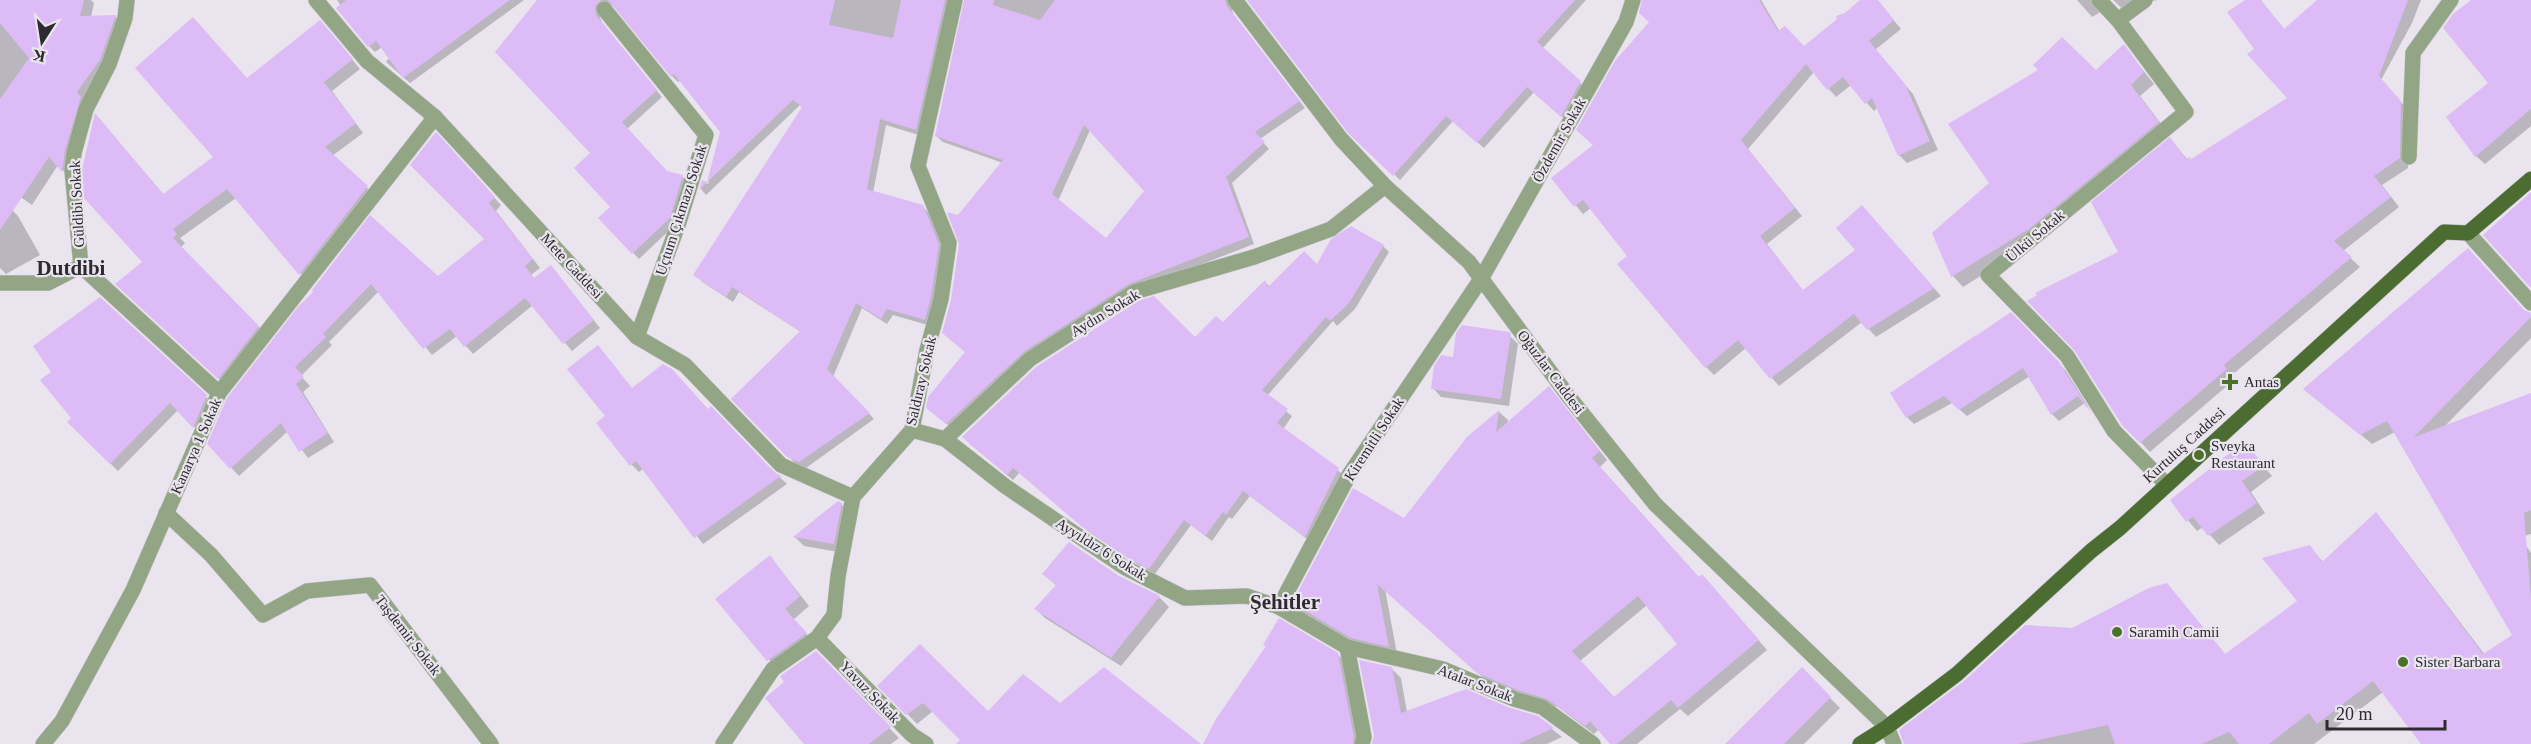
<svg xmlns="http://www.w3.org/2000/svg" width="2531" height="744" font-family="Georgia,serif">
<rect width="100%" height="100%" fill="#e9e4ed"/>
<g fill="#0003" fill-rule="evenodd">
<path d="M 0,0 L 91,0 L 94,3 L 91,17 L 115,16 L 124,25 L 85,102 L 71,179 L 58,165 L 32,205 L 0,183 Z"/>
<path d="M 337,0 L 524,0 L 410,83 L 386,62 L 390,57 L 382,47 L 375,52 L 369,46 Z"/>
<path d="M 539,0 L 954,0 L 922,136 L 886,125 L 873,193 L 922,206 L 929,213 L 945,251 L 931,326 L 893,315 L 887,324 L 862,308 L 833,377 L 874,419 L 806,468 L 795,463 L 733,399 L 801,332 L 739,292 L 733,302 L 701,281 L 803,108 L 800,105 L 706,195 L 701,189 L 703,182 L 708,184 L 722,132 L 681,79 L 678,82 L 672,76 L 618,8 L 610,5 L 603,8 L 600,17 L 602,23 L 662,97 L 627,129 L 667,172 L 682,177 L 689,183 L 676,224 L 639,259 L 601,218 L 612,207 Z"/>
<path d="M 966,0 L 1234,0 L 1231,3 L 1233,14 L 1305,108 L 1260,139 L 1269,149 L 1232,183 L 1254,244 L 1135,290 L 1031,357 L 953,429 L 934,414 L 966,352 L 952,301 L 960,244 L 959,217 L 1003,163 L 943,142 L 936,136 ZM 1090,130 L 1146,191 L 1107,240 L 1058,201 Z"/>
<path d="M 1249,0 L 1586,0 L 1542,49 L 1587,89 L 1568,122 L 1534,92 L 1484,148 L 1453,121 L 1400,180 L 1350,132 Z"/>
<path d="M 1643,0 L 1761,0 L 1780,32 L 1804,48 L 1862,0 L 1877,0 L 1901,29 L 1875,50 L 1913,94 L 1938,150 L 1907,163 L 1899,155 L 1878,107 L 1874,111 L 1851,85 L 1836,97 L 1814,72 L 1748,149 L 1802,216 L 1767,244 L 1804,292 L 1857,250 L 1870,215 L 1941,296 L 1876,337 L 1862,322 L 1779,386 L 1746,348 L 1714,375 L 1706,367 L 1629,256 L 1591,208 L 1583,214 L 1553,178 L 1595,146 L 1651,22 Z"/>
<path d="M 2077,0 L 2111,0 L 2102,2 L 2099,13 L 2092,17 Z"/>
<path d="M 2113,0 L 2157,0 L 2149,2 L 2130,16 Z"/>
<path d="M 2248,0 L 2260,0 L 2285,30 L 2320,0 L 2421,0 L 2412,23 L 2381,80 L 2410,112 L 2408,168 L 2382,185 L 2399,207 L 2343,251 L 2360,267 L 2232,375 L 2235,379 L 2150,452 L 2123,424 L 2120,252 L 2170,139 L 2188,160 L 2192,161 L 2290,99 L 2256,49 Z"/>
<path d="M 2502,0 L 2531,0 L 2531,126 L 2485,164 L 2476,156 L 2490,84 Z"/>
<path d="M 329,31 L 360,69 L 332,91 L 363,133 L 332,156 L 376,196 L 308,282 L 236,198 L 180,238 L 185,243 L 181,247 L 267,335 L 227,386 L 126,293 L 144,262 L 83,170 L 96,116 L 164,195 L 215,157 L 247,80 Z"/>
<path d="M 2124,46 L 2154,84 L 2140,96 L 2168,133 L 2040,239 L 1963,287 L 1953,276 L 1934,234 L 1991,184 L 2040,70 L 2096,72 Z"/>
<path d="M 443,142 L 501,205 L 496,211 L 540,268 L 531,275 L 535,279 L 558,275 L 600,328 L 572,351 L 533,305 L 473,354 L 457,336 L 432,355 L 379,291 L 329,342 L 332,345 L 301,376 L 310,386 L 303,392 L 334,442 L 308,458 L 288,431 L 239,476 L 209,444 L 315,292 L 371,217 L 438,278 L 486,239 Z"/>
<path d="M 8,206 L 18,216 L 40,255 L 6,274 L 0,268 L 0,211 Z"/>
<path d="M 1383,246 L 1389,252 L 1355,309 L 1337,326 L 1333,321 L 1267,396 L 1292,416 L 1283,429 L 1344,475 L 1311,542 L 1250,496 L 1232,519 L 1229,517 L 1212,541 L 1191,525 L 1155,574 L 1137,564 L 1089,532 L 1020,472 L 1013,480 L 969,443 L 1223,324 L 1265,282 L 1270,287 L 1317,266 Z"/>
<path d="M 2525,312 L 2531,313 L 2531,338 L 2444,427 L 2531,394 L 2531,534 L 2520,537 L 2531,553 L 2531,744 L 2423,744 L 2383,692 L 2314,744 L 1905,744 L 2073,629 L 2167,585 L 2226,655 L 2299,601 L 2309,546 L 2324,563 L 2376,514 L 2386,525 L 2485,655 L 2514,635 L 2395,432 L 2372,444 L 2305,389 Z"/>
<path d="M 2011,314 L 2066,371 L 2091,411 L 2085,403 L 2059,421 L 2052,414 L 2030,376 L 1967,416 L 1952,403 L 1914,424 L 1907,417 Z"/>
<path d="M 1508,334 L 1518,344 L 1509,406 L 1441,397 L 1433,388 L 1455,359 Z"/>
<path d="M 53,372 L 206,397 L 214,404 L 201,434 L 178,410 L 118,471 L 69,422 L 73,418 Z"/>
<path d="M 633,390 L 708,410 L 787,484 L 703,544 L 644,468 L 639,472 L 632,465 Z"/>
<path d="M 1557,397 L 1607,460 L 1600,467 L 1699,578 L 1711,585 L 1767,650 L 1688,716 L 1680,709 L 1637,744 L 1611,744 L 1599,729 L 1594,734 L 1558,707 L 1528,698 L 1487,681 L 1385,589 L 1397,654 L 1361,646 L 1303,612 L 1294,603 L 1404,520 L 1469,438 L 1499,412 L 1508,420 L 1507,425 ZM 1647,605 L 1679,644 L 1615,698 L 1580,661 Z"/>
<path d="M 2245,443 L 2272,476 L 2251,492 L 2265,513 L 2219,545 L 2203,527 L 2197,531 L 2172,501 Z"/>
<path d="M 841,504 L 851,514 L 844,553 L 804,546 L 795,537 Z"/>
<path d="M 770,557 L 809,606 L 793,620 L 816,644 L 778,670 L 717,599 Z"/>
<path d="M 1044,574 L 1119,577 L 1160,598 L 1169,607 L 1121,666 L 1045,618 L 1036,609 L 1057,586 Z"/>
<path d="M 816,653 L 899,738 L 891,744 L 806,744 Z"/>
<path d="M 1337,654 L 1347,664 L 1362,744 L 1205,744 Z"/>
<path d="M 1392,669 L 1401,678 L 1407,712 L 1510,709 L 1537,717 L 1562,737 L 1547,744 L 1373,744 Z"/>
<path d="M 1802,670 L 1840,708 L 1804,744 L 1727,744 Z"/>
<path d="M 880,686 L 988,713 L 1060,705 L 1132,744 L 966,744 L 933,711 L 917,724 Z"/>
</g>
<g fill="#dcbbf7" fill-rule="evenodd">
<path d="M 0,0 L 84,0 L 80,16 L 116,15 L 100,60 L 77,92 L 81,97 L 65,150 L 62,172 L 49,157 L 0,230 L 0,99 L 29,58 L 0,23 Z"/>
<path d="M 346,0 L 510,0 L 403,78 L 376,41 L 368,47 L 336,8 Z"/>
<path d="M 537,0 L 601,0 L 595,6 L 596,15 L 657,90 L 622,122 L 667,171 L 683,175 L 670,218 L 632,254 L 598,218 L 610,207 L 574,168 L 590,153 L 495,52 Z"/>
<path d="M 608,0 L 835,0 L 829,25 L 893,38 L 901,0 L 945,0 L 916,130 L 880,119 L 867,189 L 923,205 L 939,244 L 931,297 L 925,320 L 887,309 L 881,319 L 856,303 L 827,369 L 870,413 L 799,462 L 787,457 L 731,399 L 800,331 L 732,287 L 726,297 L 693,275 L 802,107 L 793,100 L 699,190 L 702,180 L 707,182 L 720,132 L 674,74 L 671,77 Z"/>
<path d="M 964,0 L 994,0 L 993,5 L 1040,20 L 1055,0 L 1225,0 L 1227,6 L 1300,101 L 1255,132 L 1265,142 L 1226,177 L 1249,237 L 1129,284 L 1025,351 L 946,424 L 926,408 L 928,397 L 965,352 L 942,333 L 951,300 L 959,244 L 947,212 L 958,215 L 1003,160 L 935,136 ZM 1084,125 L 1144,191 L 1106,238 L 1052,194 Z"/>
<path d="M 1247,0 L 1575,0 L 1537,42 L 1581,81 L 1561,117 L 1527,87 L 1477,143 L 1446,116 L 1393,176 L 1348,133 Z"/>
<path d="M 1642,0 L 1759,0 L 1778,31 L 1785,26 L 1804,46 L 1837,19 L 1836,16 L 1845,13 L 1860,0 L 1878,0 L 1894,20 L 1869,41 L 1905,84 L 1930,141 L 1898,156 L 1872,98 L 1865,104 L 1843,77 L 1827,90 L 1806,64 L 1741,140 L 1795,208 L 1760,236 L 1803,290 L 1855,250 L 1836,228 L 1862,205 L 1934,288 L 1867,330 L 1854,314 L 1770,379 L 1738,340 L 1705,368 L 1617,264 L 1627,256 L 1583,200 L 1574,207 L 1551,178 L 1593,145 L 1576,130 L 1615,61 L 1649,22 L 1639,13 Z"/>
<path d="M 2245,0 L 2261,0 L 2284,29 L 2317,0 L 2408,0 L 2379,76 L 2401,101 L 2400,158 L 2374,176 L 2391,197 L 2334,241 L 2352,257 L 2224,365 L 2227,369 L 2140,443 L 2122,425 L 2075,351 L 2027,301 L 2037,295 L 2035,293 L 2118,252 L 2091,202 L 2170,137 L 2186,159 L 2190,157 L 2191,159 L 2287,98 L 2247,54 L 2254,49 L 2227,12 Z"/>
<path d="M 2471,0 L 2531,0 L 2531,109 L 2475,157 L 2446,117 L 2488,83 L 2443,28 L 2453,14 Z"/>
<path d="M 193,17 L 247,78 L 320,20 L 353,59 L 324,82 L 356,123 L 325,147 L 368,186 L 299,275 L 227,189 L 173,229 L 177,234 L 173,238 L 259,326 L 218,379 L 115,284 L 142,262 L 84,198 L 82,170 L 95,113 L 163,194 L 213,157 L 135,68 Z"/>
<path d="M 2062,37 L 2096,70 L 2124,44 L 2144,72 L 2131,85 L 2159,122 L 2029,229 L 1951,277 L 1932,233 L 1989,183 L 1948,124 L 2038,70 L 2033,65 Z"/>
<path d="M 436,132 L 495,197 L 489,203 L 533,259 L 525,266 L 534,278 L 551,265 L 594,320 L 563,344 L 525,298 L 464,347 L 450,329 L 423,349 L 371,284 L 323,334 L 326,337 L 295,367 L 304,377 L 296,384 L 328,433 L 299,452 L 281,423 L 230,469 L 207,444 L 227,398 L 298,307 L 313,292 L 312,290 L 370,215 L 438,276 L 484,239 L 410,165 Z"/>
<path d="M 2531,192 L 2531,288 L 2483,235 Z"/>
<path d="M 1351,226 L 1384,245 L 1349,303 L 1330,321 L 1326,317 L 1262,390 L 1288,409 L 1277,423 L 1339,468 L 1305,537 L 1243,491 L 1226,515 L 1223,512 L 1205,536 L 1184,520 L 1149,569 L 1129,559 L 1081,526 L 1013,468 L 1007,475 L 962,437 L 1036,367 L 1138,301 L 1154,296 L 1195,337 L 1216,316 L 1223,322 L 1265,280 L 1268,287 L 1304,251 L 1317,264 L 1331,239 Z"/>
<path d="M 2468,248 L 2524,310 L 2531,313 L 2531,317 L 2414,437 L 2531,393 L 2531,510 L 2524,513 L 2531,599 L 2531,744 L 2421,744 L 2373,681 L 2317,724 L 2309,713 L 2269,744 L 2239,744 L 2229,732 L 2202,744 L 2115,744 L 2108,725 L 2020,744 L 1904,744 L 1899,730 L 1964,681 L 2025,625 L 2072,628 L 2149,588 L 2167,583 L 2225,654 L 2297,601 L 2262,558 L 2310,545 L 2322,562 L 2376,512 L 2483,654 L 2512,635 L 2387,421 L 2360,435 L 2303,389 Z"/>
<path d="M 100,297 L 207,395 L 193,428 L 170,403 L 110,464 L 67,422 L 71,418 L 40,380 L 51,372 L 33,346 Z"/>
<path d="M 2011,312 L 2059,362 L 2092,414 L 2078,396 L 2051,415 L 2023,368 L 1959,410 L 1944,396 L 1906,418 L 1890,393 L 1976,335 L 1978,337 L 1977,335 Z"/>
<path d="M 1462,325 L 1509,332 L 1511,334 L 1501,399 L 1431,389 L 1434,366 L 1441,355 L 1453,357 L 1456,333 Z"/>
<path d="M 598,345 L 632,388 L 663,364 L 672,369 L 708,409 L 711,406 L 774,472 L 781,476 L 694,538 L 636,461 L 630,466 L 596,423 L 605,416 L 567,369 Z"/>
<path d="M 1549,386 L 1600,451 L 1592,458 L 1699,577 L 1702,574 L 1759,640 L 1678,708 L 1671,700 L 1617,744 L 1610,744 L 1590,721 L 1585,726 L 1547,699 L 1517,690 L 1477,673 L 1377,584 L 1389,647 L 1351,638 L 1292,603 L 1353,488 L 1404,518 L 1467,437 L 1499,410 L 1496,432 ZM 1638,596 L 1677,644 L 1614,697 L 1572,651 Z"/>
<path d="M 2245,441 L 2264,466 L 2242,481 L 2257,503 L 2208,536 L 2193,517 L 2186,522 L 2170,500 Z"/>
<path d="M 838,501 L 842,503 L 834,544 L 793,537 Z"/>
<path d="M 1069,542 L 1119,576 L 1160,596 L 1111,658 L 1034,609 L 1056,585 L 1042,574 Z"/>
<path d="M 770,555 L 800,596 L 785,609 L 807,633 L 767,661 L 715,599 Z"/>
<path d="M 1279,618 L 1338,653 L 1354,737 L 1353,744 L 1203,744 L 1216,719 L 1266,646 L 1263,645 Z"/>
<path d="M 920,644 L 988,711 L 1023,674 L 1060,703 L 1104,667 L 1201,744 L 956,744 L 960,740 L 923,703 L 906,715 L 877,686 Z"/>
<path d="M 816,651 L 891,727 L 869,744 L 804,744 L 765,698 L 784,682 L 780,676 Z"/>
<path d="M 1359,660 L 1392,667 L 1401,713 L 1466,689 L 1510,708 L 1538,716 L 1554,728 L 1518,744 L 1372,744 L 1374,735 Z"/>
<path d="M 1802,667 L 1831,697 L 1784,744 L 1725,744 Z"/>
</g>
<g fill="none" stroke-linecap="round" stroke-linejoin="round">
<g stroke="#c3bfc7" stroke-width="16">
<g id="minor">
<path d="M 127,0 L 125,18 L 109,64 L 86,109 L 74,153 L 72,170 L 81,266 L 219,393"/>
<path d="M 316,0 L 367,61 L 435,117 L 637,337 L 685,365 L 781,465 L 853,497"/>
<path d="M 1235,0 L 1341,139 L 1385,186 L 1469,262 L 1569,397 L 1655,504 L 1887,727 L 1894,744"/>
<path d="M 2099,0 L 2118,20 L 2186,112 L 1988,275 L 2067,356 L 2114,431 L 2167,485"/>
<path d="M 604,9 L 706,135 L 678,225 L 637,337"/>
<path d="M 2118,20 L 2145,0"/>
<path d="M 2409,157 L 2413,53 L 2451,0"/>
<path d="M 2468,233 L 2531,303"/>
<path d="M 0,283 L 48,283 L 81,266"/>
<path d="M 912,430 L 945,439 L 1030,359 L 1134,292 L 1254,257 L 1331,229 L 1385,186"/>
<path d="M 945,439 L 1005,486 L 1124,567 L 1185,598 L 1247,596 L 1279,607 L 1347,647 L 1443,669 L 1514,699 L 1542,707 L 1593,744"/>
<path d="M 166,513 L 211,555 L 263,615 L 307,591 L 370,585 L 491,744"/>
<path d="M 1279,607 L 1349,475 L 1481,279 L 1626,22 L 1633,0"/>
<path d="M 817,638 L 912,735 L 926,744"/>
<path d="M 1347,647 L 1364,737 L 1362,744"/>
<path d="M 43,744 L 62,721 L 133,590 L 219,393 L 435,117"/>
<path d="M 723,744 L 773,669 L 817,638 L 834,615 L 838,576 L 853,497 L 912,430 L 927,350 L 941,299 L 949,243 L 918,166 L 955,0"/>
</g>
</g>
<g stroke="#c3bfc7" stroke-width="16">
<path id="major" d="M 1860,744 L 1887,727 L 1957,674 L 2091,551 L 2120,528 L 2444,232 L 2468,233 L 2531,179"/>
</g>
<use href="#minor" stroke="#92a585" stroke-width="15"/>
<use href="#major" stroke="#4c6d32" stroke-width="15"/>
</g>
<g fill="#4b712a" stroke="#e9e4ed" stroke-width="2">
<path d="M2227 373h6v6h6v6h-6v6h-6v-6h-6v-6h6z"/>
<circle cx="2199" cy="455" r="6"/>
<circle cx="2117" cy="632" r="6"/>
<circle cx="2403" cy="662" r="6"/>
</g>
<g text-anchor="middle" stroke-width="4.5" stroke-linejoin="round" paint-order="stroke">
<g font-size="15" fill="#2d2b2f" stroke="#e9e4ed">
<text transform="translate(1559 140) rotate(-61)" y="5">Özdemir Sokak</text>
<text transform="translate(77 204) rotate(-93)" y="5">Güldibi Sokak</text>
<text transform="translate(681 210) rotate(-72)" y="5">Uçtum Çıkmazı Sokak</text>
<text transform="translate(2035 236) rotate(-40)" y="5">Ülkü Sokak</text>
<text transform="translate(572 266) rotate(47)" y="5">Mete Caddesi</text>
<text transform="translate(1105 313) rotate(-31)" y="5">Aydın Sokak</text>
<text transform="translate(1551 372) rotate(53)" y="5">Oğuzlar Caddesi</text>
<text transform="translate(921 381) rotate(-77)" y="5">Saldıray Sokak</text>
<text transform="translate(1374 439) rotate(-57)" y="5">Kiremitli Sokak</text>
<text transform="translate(2184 445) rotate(-42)" y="5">Kurtuluş Caddesi</text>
<text transform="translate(196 446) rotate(-66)" y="5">Kanarya 1 Sokak</text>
<text transform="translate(1101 549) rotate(32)" y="5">Ayyıldız 6 Sokak</text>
<text transform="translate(408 635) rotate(52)" y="5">Taşdemir Sokak</text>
<text transform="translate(1475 683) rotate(21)" y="5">Atalar Sokak</text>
<text transform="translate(870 692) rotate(46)" y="5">Yavuz Sokak</text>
</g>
<g font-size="15" fill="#2d2b2f" stroke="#e9e4ed" text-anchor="start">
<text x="2244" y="387">Antas</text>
<text x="2211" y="451">Sveyka<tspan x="2211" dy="17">Restaurant</tspan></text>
<text x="2129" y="637">Saramih Camii</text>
<text x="2415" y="667">Sister Barbara</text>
</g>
<g font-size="21" font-weight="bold" fill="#2d2b2f" stroke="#e9e4ed">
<text x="71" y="275">Dutdibi</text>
<text x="1285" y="609">Şehitler</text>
</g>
</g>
<g transform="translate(42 42) rotate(192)" stroke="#e9e4ed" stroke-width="4.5" paint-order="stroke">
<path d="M0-4.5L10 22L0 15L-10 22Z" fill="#2d2b2f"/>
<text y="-9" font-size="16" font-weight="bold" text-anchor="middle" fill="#2d2b2f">K</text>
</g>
<path d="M2327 720v9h118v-9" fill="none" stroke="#2d2b2f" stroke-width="3"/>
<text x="2336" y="720" font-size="18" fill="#2d2b2f" stroke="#e9e4ed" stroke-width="4.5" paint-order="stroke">20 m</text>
</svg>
